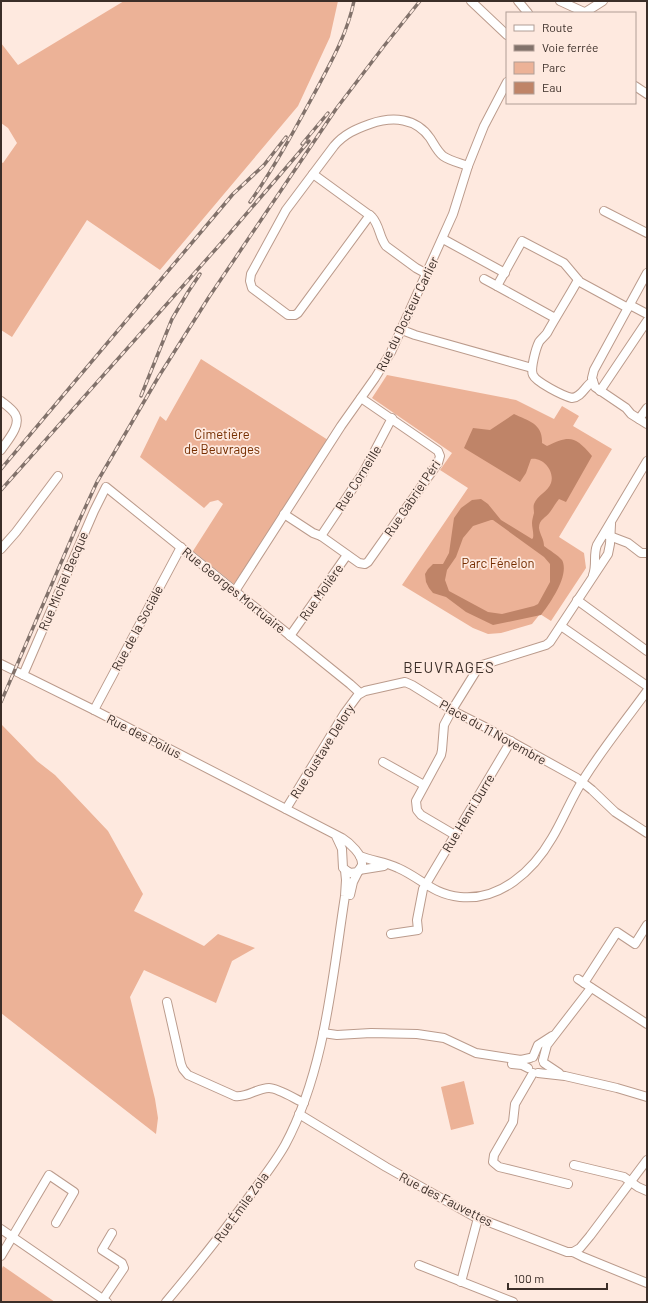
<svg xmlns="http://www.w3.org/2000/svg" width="648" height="1303" font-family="Barlow,sans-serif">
<rect width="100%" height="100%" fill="#fee9df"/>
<g fill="#ecb297">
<path d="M 124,1 L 338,1 L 330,37 L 298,106 L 160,270 L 87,220 L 12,337 L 1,330 L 1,162 L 3,163 L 17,143 L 8,128 L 1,123 L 1,43 L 18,65 Z"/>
<path d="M 201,359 L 328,440 L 234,584 L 193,551 L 223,504 L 218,500 L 210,502 L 204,508 L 140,457 L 160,416 L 166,421 Z"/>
<path d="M 387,375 L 516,400 L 554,419 L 562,406 L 579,416 L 573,426 L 612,449 L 559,537 L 584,553 L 586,568 L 551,621 L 540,614 L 532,624 L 501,633 L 488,634 L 473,628 L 402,585 L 468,488 L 440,470 L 452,453 L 372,398 Z"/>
<path d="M 2,725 L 37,761 L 55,775 L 108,831 L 143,894 L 134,911 L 204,946 L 218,934 L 255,948 L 232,961 L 216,1003 L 144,970 L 130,997 L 155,1099 L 158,1118 L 156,1134 L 1,1013 Z"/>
<path d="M 464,1081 L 474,1124 L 451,1130 L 441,1087 Z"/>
<path d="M 3,1266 L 55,1302 L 1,1302 L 1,1271 Z"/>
</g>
<path fill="#bf8468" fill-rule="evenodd" d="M 514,414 C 529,421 543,424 542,443 L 547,446 C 570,435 575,436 592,456 L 566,502 L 559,499 C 555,504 553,508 550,512 C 546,518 539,519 539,528 C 540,535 544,539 544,546 C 549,550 558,555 562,560 C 570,575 550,603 541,615 L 493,625 L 466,612 L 446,597 L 433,593 L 429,588 L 426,582 L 425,574 L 428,569 L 433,564 L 443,564 L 449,553 L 454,518 L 461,508 L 472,500 L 481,499 L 488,504 L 501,520 L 532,539 L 533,538 C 534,533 532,528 532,523 C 532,520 533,517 534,513 C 534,510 533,507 534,504 C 537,495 548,492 551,483 C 555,471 543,457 531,459 L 526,473 L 520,482 L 464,448 L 473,428 L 490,430 ZM 491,520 L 493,520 L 544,557 L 550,564 L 550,582 L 538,604 L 534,606 L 502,614 L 488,612 L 449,591 L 445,580 L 447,570 L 456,557 L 463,538 L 473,526 Z"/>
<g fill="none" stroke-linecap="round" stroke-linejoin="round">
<g stroke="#bb9b8c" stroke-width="10">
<g id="minor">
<path d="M 471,1 L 507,35"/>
<path d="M 518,1 L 528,13"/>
<path d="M 560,1 L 584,12"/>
<path d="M 584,13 L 603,1"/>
<path d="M 635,86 L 647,94"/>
<path d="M 313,174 L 372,217 C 380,226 379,237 386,246 L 416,268 L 427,274"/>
<path d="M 604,211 L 647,233"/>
<path d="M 370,215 L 298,313 L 295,315 L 288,315 L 252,288 L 250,281 L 251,274 L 286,210 L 334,146 C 344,134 356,129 370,124 C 393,116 416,118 430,138 C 434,144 437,151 443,156 C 450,161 460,163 468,166"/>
<path d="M 443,239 L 505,273"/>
<path d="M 647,273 L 594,370 L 592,378 L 595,387 L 626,408 L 631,414 L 647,424"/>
<path d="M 484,279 L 497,286"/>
<path d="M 578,280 C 568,298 557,315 547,333 C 545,336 541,339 539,342 C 536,348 530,369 533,375 C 536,382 563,396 572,398 C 582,397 585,386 593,381"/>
<path d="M 630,305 L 647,314"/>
<path d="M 555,318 L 497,286 L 522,241 L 564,263 L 580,282 L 628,308"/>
<path d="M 402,330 L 415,335 L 532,368"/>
<path d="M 600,391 L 647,321"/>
<path d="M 1,401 C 6,405 12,409 15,414 C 22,425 7,441 1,450"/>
<path d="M 639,419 L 647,408"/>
<path d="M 284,514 L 313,533 L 321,536 L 359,563 L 365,564 L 368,562 L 438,463 L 440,456 L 438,451 L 361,398"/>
<path d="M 607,535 L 628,543 L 641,553 L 647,553"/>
<path d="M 321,536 L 363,473 L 392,418"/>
<path d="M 1,549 L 16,532 L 58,476"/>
<path d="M 593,575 C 597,565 593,555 597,545 L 647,461"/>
<path d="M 235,591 L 341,426 L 375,378 L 391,352 L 453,214 L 468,166 L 484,126 L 507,82"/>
<path d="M 577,600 L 647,651"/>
<path d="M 561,626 L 647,686"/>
<path d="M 290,636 L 347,555"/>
<path d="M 1,664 L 94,710 L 342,838 C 350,843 363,855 362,865 L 358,872 L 350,873 L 343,868 L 342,849 L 336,836"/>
<path d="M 23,675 L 94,511 L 106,487 L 350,684 L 360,693"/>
<path d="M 94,710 L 181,547"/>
<path d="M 383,762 L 424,785"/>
<path d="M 286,809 L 344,714 L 358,695 L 365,691 L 405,682 L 412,685 L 457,713 L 485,727 L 577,778 L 592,790 L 615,812 L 647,833"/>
<path d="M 455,835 L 421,815 L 417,810 L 416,801 L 441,755 L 442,750 L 444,725 L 452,710 L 478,668 L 482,665 L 546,645 L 550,642 L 608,554 L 610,544 L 611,524"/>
<path d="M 360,856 C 372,861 386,862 398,868 C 421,878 432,894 460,897 C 500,901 533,871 552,838 C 564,818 572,796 585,777 C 604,747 626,720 647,691"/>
<path d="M 359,870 L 384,866"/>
<path d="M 350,895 L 353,882 L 358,872"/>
<path d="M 391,934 L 418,930 L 417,920 L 423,889 L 511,741"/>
<path d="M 578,979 L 647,1024"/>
<path d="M 584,983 L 617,932 L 635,944 L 647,925"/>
<path d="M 167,1002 L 181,1064 L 183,1069 L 188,1075 L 235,1096 C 247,1098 257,1088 269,1088 C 278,1088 295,1099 304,1103"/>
<path d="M 323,1033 L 337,1035 L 371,1033 L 417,1034 L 444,1038 L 476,1053 L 521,1060 L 530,1058"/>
<path d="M 533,1057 L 538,1045 L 552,1036"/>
<path d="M 543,1060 L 547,1045 L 591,988"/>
<path d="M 544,1063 L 559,1073"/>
<path d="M 512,1064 L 522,1065 L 528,1068"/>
<path d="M 533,1073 L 515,1104 L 513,1122 L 494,1155 L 493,1162 L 499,1167 L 568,1184"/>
<path d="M 538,1073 L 565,1076 L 617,1088 L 647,1097"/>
<path d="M 299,1114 L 386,1167 L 473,1216 L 567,1252 L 573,1252 L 583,1257 L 647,1283"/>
<path d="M 574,1165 L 624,1177 L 638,1187 L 647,1191"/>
<path d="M 1,1229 L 107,1302"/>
<path d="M 573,1252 L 580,1248 L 590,1236 L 647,1160"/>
<path d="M 1,1256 L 49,1175 L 74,1192 L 56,1223"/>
<path d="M 419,1265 L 513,1302"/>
<path d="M 461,1282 L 478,1218"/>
<path d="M 103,1299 L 124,1268 L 122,1263 L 102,1250 L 112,1233"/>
<path d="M 166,1302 C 197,1265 226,1229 254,1190 C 265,1175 276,1161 285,1145 C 325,1071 332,979 345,896 L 346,880 L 345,870"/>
</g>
</g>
<use href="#minor" stroke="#fff" stroke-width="8"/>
<g stroke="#82726b" stroke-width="3.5">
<g id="rail">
<path d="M 302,144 L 328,113"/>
<path d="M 250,202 C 274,168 294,131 314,94 C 330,64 347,35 354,1"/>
<path d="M 141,396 L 172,319 L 188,292 L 200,274"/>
<path d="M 1,469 L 217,213 L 233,194 L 264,165 L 286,137"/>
<path d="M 1,490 L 223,241 L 309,141"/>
<path d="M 1,702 L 79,521 L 97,482 L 159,376 L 209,297 L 336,109 L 384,46 L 420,1"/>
</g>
</g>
<use href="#rail" stroke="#fee9df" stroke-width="2" stroke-dasharray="6" stroke-linecap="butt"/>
</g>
<g text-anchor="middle" stroke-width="3.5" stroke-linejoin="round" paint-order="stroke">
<g font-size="13" fill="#3b2e28" stroke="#fee9df">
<text transform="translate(407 314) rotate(-64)" y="5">Rue du Docteur Carlier</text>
<text transform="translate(358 478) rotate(-58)" y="5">Rue Corneille</text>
<text transform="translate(412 498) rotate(-56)" y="5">Rue Gabriel Péri</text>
<text transform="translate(63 581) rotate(-67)" y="5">Rue Michel Becque</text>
<text transform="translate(234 590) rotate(39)" y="5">Rue Georges Mortuaire</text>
<text transform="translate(321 592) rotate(-55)" y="5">Rue Molière</text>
<text transform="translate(137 628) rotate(-62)" y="5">Rue de la Sociale</text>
<text transform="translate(493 732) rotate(29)" y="5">Place du 11 Novembre</text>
<text transform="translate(144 736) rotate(27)" y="5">Rue des Poilus</text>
<text transform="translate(322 751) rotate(-58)" y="5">Rue Gustave Delory</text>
<text transform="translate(468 813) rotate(-59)" y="5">Rue Henri Durre</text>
<text transform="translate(446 1199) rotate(27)" y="5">Rue des Fauvettes</text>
<text transform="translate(241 1207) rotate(-54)" y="5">Rue Émile Zola</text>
</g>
<g font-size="13" fill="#762e00" stroke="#fee9df">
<text x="222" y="439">Cimetière<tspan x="222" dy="15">de Beuvrages</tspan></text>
<text x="498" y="568">Parc Fénelon</text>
</g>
<g font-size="15" letter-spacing="1" fill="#3b2e28" stroke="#fee9df">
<text x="449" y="673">BEUVRAGES</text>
</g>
</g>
<rect width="648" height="1303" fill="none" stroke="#3b2e28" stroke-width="4"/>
<rect x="506" y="12" width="130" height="92" fill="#fee9df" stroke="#b09e96"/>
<rect x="514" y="25" width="20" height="6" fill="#ffffff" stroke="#b09e96"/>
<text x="542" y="32" font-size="12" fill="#3b2e28">Route</text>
<rect x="514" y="45" width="20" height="6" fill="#82726b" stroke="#b09e96"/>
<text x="542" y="52" font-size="12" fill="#3b2e28">Voie ferrée</text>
<rect x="514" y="62" width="20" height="12" fill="#ecb297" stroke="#b09e96"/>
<text x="542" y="72" font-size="12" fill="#3b2e28">Parc</text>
<rect x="514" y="82" width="20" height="12" fill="#bf8468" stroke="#b09e96"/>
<text x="542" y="92" font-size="12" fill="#3b2e28">Eau</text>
<path d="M508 1283v6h99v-6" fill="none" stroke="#3b2e28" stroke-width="2"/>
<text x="514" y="1283" font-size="12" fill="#3b2e28" stroke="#fee9df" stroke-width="3" paint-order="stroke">100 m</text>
</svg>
